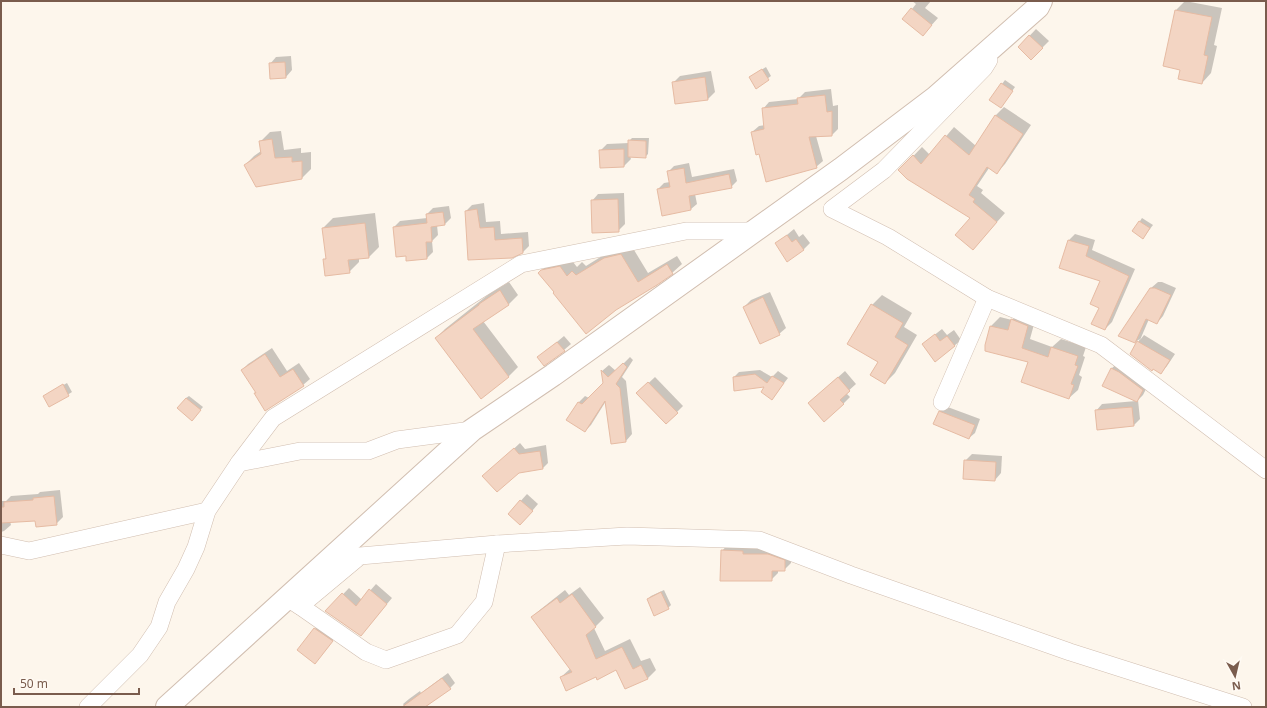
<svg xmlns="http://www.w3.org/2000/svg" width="1267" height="708" font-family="'Noto Sans',sans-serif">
<rect width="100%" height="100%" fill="#fdf6ec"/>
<g fill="#0003">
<path d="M 912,1 L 931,1 L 925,8 L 938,18 L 929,28 L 912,9 L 916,4 Z"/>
<path d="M 1185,1 L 1222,8 L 1214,45 L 1217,46 L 1211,73 L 1202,83 L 1181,69 L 1164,66 L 1176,10 Z"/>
<path d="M 1036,29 L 1049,41 L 1031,59 L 1019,47 Z"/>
<path d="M 291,56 L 292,70 L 286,77 L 270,64 L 276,57 Z"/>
<path d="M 766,67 L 771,76 L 756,87 L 750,77 Z"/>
<path d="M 711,71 L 715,92 L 708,99 L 676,103 L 673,83 L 680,76 Z"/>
<path d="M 1005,80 L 1015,87 L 1003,104 L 990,100 Z"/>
<path d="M 831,89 L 833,106 L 838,105 L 838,129 L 832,135 L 816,136 L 823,161 L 816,167 L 752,132 L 759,126 L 765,125 L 763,109 L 769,102 L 798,99 L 805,92 Z"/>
<path d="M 1004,107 L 1031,125 L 1005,164 L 997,173 L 989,168 L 977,186 L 983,190 L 981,193 L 1005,213 L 973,249 L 971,217 L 900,170 L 922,147 L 930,155 L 954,127 L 976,146 L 996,115 Z"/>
<path d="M 281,131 L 284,150 L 301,148 L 301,153 L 311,152 L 311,169 L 302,178 L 245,165 L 254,156 L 261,151 L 260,142 L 270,132 Z"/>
<path d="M 632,138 L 649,138 L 648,154 L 645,157 L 630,156 L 631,159 L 624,166 L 600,151 L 607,144 L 629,143 L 629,141 Z"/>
<path d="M 689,163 L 692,177 L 734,169 L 737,181 L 731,187 L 695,194 L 697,204 L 691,209 L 658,189 L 664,183 L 670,182 L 668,172 L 674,166 Z"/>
<path d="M 624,193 L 625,224 L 618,231 L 592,201 L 598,194 Z"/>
<path d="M 484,203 L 486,222 L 500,221 L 501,234 L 528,232 L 529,246 L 523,252 L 469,259 L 466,211 L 472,205 Z"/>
<path d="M 449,206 L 451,218 L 445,224 L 437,225 L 438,235 L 432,241 L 433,252 L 427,258 L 407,260 L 407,255 L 394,227 L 400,221 L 427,218 L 427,214 L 433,208 Z"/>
<path d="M 375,213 L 379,247 L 369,257 L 359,258 L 359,262 L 349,272 L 324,260 L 327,257 L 323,228 L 333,218 Z"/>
<path d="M 1142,218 L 1153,225 L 1143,238 L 1140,221 Z"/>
<path d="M 794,229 L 799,237 L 803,234 L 810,243 L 803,250 L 776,244 Z"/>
<path d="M 1075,234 L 1095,240 L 1092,250 L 1135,269 L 1112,322 L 1105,329 L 1100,307 L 1101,280 L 1060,267 L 1069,240 Z"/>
<path d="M 631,245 L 648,273 L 677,256 L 682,264 L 672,273 L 656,285 L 555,292 L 539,273 L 549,263 L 569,257 L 577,267 L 582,262 L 586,266 L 615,248 Z"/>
<path d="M 509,282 L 518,295 L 509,304 L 483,321 L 518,367 L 509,376 L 481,397 L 436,338 L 445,329 L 489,294 Z"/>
<path d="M 1158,282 L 1162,282 L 1176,288 L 1163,316 L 1157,323 L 1149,319 L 1140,340 L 1144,335 L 1175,354 L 1167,366 L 1161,373 L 1131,354 L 1140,339 L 1135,342 L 1151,288 Z"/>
<path d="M 770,292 L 786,328 L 779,334 L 744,307 L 751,300 Z"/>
<path d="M 882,295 L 912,313 L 904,327 L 917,335 L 895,373 L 885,383 L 879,361 L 849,343 L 872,305 Z"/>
<path d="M 1021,311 L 1036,317 L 1030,339 L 1052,347 L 1061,339 L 1086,347 L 1083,356 L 1085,357 L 1079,375 L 1082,377 L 1078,390 L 1069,398 L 1029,362 L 986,346 L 991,326 L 1000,317 L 1012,320 Z"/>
<path d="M 942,329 L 947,335 L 954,330 L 961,340 L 954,346 L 923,344 Z"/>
<path d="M 564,336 L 571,344 L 564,350 L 539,357 Z"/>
<path d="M 272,348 L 287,371 L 299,363 L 310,379 L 303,385 L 257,392 L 242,370 L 248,364 Z"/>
<path d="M 630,357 L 633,360 L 622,377 L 626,381 L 632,434 L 626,441 L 606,401 L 591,425 L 585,431 L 567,420 L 579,402 L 585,396 L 589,398 L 604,383 L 602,371 L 609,365 L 616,371 Z"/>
<path d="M 1119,362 L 1149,383 L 1143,395 L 1138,400 L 1140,419 L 1133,426 L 1096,411 L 1102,404 L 1136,401 L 1104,385 L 1112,368 Z"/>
<path d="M 760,370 L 772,377 L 778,371 L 788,378 L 772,399 L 767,386 L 734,377 L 739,372 Z"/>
<path d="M 845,371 L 856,384 L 846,393 L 850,397 L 843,404 L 809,403 Z"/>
<path d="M 655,377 L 683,406 L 666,423 L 638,393 Z"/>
<path d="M 67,383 L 72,392 L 50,406 L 44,396 Z"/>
<path d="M 189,396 L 203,407 L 195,416 L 186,398 Z"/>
<path d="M 945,406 L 980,419 L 975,433 L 969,438 L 940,412 Z"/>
<path d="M 520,443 L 525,449 L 546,445 L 548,463 L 543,468 L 490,471 Z"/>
<path d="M 972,454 L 1002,456 L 1001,473 L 995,480 L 965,461 Z"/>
<path d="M 60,490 L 63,517 L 56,524 L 36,520 L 10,521 L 11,525 L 4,531 L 1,532 L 1,501 L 6,501 L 11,496 L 38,494 L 40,492 Z"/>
<path d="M 527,494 L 538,504 L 527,517 L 509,514 Z"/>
<path d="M 728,544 L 775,548 L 791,554 L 791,563 L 784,570 L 778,570 L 778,573 L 771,580 L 722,551 Z"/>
<path d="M 376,584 L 392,598 L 366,629 L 327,611 L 349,588 L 362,600 Z"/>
<path d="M 580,587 L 604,618 L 594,628 L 605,651 L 630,639 L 641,661 L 650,658 L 656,670 L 647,679 L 617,669 L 596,676 L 561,677 L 571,668 L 532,617 L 541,609 L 565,590 L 569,595 Z"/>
<path d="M 664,590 L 671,605 L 668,608 L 648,599 L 651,596 Z"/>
<path d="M 321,622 L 338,634 L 321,656 L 315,629 Z"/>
<path d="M 448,673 L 455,683 L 450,688 L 422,707 L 405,707 L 403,704 L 409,699 L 420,691 L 421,693 Z"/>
</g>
<g fill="#f3d5c3" stroke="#e6bba3">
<path d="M 911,8 L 932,25 L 923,36 L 902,19 Z"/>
<path d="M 1175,10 L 1212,17 L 1204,55 L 1208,56 L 1202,84 L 1178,79 L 1180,70 L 1163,66 Z"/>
<path d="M 1029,35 L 1043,48 L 1031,60 L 1018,47 Z"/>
<path d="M 285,62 L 286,78 L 270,79 L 269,63 Z"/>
<path d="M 762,69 L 769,80 L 756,89 L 749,77 Z"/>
<path d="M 705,77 L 708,100 L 675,104 L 672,82 Z"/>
<path d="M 1001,83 L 1013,91 L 1001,108 L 989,100 Z"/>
<path d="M 825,95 L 827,112 L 832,111 L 832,136 L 809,137 L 817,168 L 766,182 L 759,154 L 756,155 L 751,132 L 764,129 L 762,108 L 798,104 L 797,98 Z"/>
<path d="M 995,115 L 1023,134 L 997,174 L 987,167 L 969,195 L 975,199 L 973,202 L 997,222 L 973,250 L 955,235 L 970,218 L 907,179 L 898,170 L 913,155 L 921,164 L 945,135 L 969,155 Z"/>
<path d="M 272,139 L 275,158 L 292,157 L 292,162 L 302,161 L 302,179 L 256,187 L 244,165 L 261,154 L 259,141 Z"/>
<path d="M 628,140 L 646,141 L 646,158 L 628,157 Z"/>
<path d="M 624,149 L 624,167 L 600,168 L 599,150 Z"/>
<path d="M 684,168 L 686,183 L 729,174 L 732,188 L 689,196 L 691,210 L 662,216 L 657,189 L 670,187 L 667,171 Z"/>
<path d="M 618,199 L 619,232 L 592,233 L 591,200 Z"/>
<path d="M 477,209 L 480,228 L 494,227 L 495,240 L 522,238 L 523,253 L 512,258 L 468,260 L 465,211 Z"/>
<path d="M 443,212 L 445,225 L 431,227 L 432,242 L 426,242 L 427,259 L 406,261 L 406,256 L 396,257 L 393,227 L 427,223 L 426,214 Z"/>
<path d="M 1139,221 L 1150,228 L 1143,239 L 1132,231 Z"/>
<path d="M 365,223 L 369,258 L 348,260 L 350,273 L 325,276 L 323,259 L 326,259 L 322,228 Z"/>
<path d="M 787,235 L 792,242 L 796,239 L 804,250 L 787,262 L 775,243 Z"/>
<path d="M 1068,240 L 1089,246 L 1086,256 L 1129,276 L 1105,330 L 1091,324 L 1099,308 L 1090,304 L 1100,281 L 1059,268 Z"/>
<path d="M 621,254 L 638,282 L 667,264 L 673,274 L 657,285 L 616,310 L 586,334 L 553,293 L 554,292 L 538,273 L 541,270 L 560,266 L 567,276 L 572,271 L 576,275 L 604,258 Z"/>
<path d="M 1150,288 L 1155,288 L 1171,295 L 1157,324 L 1146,319 L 1135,343 L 1118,336 Z"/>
<path d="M 500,290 L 509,305 L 473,329 L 509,377 L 481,399 L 435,338 L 479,305 L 479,304 Z"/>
<path d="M 763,297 L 780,335 L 760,344 L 743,307 Z"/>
<path d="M 871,304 L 903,323 L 895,337 L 908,345 L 885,384 L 870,375 L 878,362 L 847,344 Z"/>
<path d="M 1011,319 L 1028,326 L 1022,348 L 1048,357 L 1051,347 L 1078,356 L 1075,365 L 1078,366 L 1071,384 L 1074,385 L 1069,399 L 1021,382 L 1028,362 L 985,351 L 985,345 L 990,326 L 1008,330 Z"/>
<path d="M 935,334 L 940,341 L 947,336 L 955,346 L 935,362 L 922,344 Z"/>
<path d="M 1137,341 L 1170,360 L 1161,374 L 1153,369 L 1152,371 L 1130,354 Z"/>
<path d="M 557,342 L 565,351 L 544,366 L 537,357 Z"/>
<path d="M 265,354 L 280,377 L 293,369 L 304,386 L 265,411 L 254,393 L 256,393 L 241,370 Z"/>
<path d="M 623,363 L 627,367 L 616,384 L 620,388 L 626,442 L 611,444 L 605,401 L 585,432 L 566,420 L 578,402 L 582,404 L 603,383 L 601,370 L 608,377 Z"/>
<path d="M 1111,368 L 1119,372 L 1143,390 L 1137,402 L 1102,386 Z"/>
<path d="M 755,374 L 767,383 L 772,376 L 784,383 L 772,400 L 761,392 L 764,387 L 734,391 L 733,377 Z"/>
<path d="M 838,377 L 850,391 L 840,400 L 844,404 L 824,422 L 808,403 Z"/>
<path d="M 648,382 L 678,413 L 666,424 L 636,393 Z"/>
<path d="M 63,384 L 69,396 L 49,407 L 43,396 Z"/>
<path d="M 186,398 L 201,410 L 192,421 L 177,408 Z"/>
<path d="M 1132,407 L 1134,426 L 1097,430 L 1095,410 Z"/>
<path d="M 939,411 L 975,425 L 969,439 L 933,424 Z"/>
<path d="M 514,448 L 519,454 L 540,451 L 543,469 L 519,473 L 497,492 L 482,476 Z"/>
<path d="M 964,460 L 996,462 L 995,481 L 963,479 Z"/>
<path d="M 54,496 L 57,525 L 36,527 L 35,521 L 1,523 L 1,507 L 4,507 L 4,502 L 33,500 L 33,498 Z"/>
<path d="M 520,500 L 533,511 L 520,525 L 508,514 Z"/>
<path d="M 721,550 L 743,551 L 743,554 L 768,554 L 785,560 L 785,571 L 772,571 L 772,581 L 720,581 Z"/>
<path d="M 369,589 L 387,604 L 361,636 L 325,611 L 342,593 L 356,606 Z"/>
<path d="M 661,592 L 669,609 L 654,616 L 647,599 Z"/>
<path d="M 572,594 L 596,627 L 586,635 L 596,659 L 622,647 L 633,669 L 641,665 L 648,679 L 625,689 L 616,670 L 597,680 L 596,677 L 566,691 L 560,677 L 572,672 L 531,617 L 557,598 L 560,603 Z"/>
<path d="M 314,628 L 333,641 L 315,664 L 297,650 Z"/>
<path d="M 442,678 L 451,689 L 425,707 L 402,707 Z"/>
</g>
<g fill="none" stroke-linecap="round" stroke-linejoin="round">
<g stroke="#d1beb0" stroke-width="18">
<g id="minor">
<path d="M 989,60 L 984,68 L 884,170 L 832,209 L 888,237 L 987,298 L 1101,345 L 1266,470"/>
<path d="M 942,402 L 987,298"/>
<path d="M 239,463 L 300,451 L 368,451 L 397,440 L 472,430"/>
<path d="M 1,545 L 29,551 L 207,511"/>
<path d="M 287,598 L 300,606 L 360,556 L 497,544 L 627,536 L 759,540 L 851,575 L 1070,652 L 1243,707"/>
<path d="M 300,606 L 366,652 L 386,660 L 457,635 L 484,602 L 497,544"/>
<path d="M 88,707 L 140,655 L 159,627 L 167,602 L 186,569 L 196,547 L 207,511 L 239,463 L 273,418 L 521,264 L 686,231 L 755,231"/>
</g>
</g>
<g stroke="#d1beb0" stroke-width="24">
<path id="tertiary" d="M 167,707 L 472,430 L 553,375 L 841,169 L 936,97 L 1038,7 L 1041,1"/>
</g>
<use href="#minor" stroke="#fff" stroke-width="17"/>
<use href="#tertiary" stroke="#fff" stroke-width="22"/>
</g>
<rect width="1267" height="708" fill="none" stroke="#7a5c4d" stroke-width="4"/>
<g transform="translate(1235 676) rotate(172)" stroke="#fffaf3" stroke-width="3" paint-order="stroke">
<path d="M0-3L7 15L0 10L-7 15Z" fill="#7a5c4d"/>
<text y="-6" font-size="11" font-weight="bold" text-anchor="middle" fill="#7a5c4d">N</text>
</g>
<path d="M14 688v6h125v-6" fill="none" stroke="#7a5c4d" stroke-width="2"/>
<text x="20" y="688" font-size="12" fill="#7a5c4d" stroke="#fffaf3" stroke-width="3" paint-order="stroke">50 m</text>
</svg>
